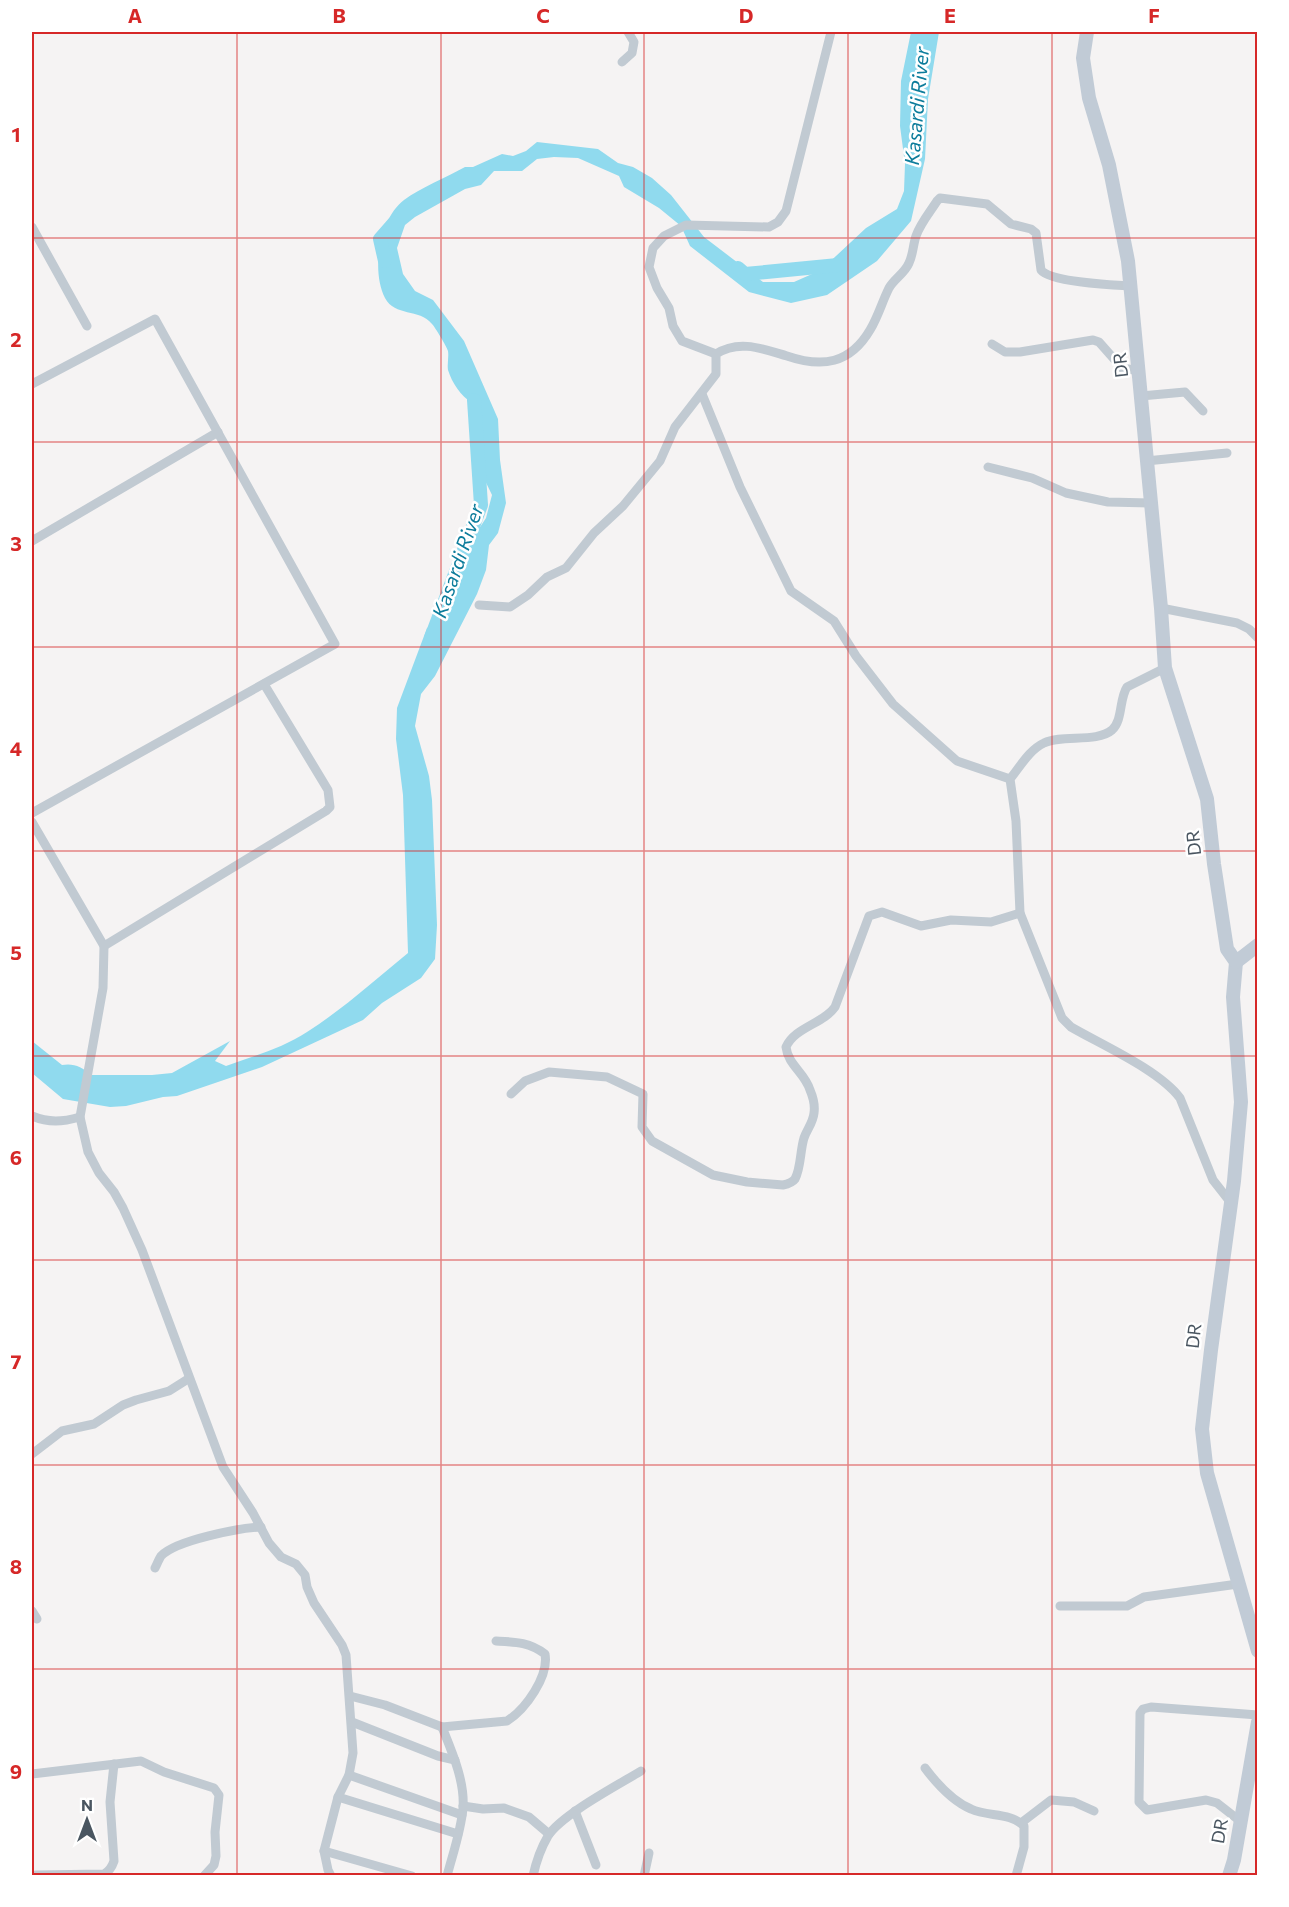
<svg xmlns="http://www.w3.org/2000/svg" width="1289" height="1907" font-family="Commissioner,sans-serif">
<rect width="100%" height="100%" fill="#f5f3f3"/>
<path fill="#90daee" d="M 911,32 L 939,32 L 928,99 L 925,159 L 911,221 L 877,261 L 827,295 L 791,303 L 749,292 L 690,246 L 681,226 L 659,208 L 624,187 L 619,176 L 578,158 L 554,157 L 537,159 L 522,171 L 494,171 L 481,185 L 465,189 L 415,217 L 405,225 L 397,248 L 403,274 L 415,291 L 433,300 L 464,341 L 498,419 L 500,460 L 506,503 L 498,533 L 489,545 L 486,570 L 477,594 L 435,676 L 421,694 L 415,726 L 429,776 L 432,800 L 437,925 L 435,959 L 421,978 L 382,1003 L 363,1020 L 262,1067 L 177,1096 L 163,1097 L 126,1106 L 110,1107 L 63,1099 L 32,1073 L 32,1041 L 62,1065 C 74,1063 82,1067 91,1075 L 152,1075 L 172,1073 L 230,1041 L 215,1061 L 226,1066 C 253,1056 283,1048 307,1032 C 343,1009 375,980 408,953 L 403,795 L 396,739 L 397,708 L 427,628 L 439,622 L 454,597 L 469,544 L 486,518 L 492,495 L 478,466 L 474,441 L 477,424 L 472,403 C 461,396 452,383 448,370 C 447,364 449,357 448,351 C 447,347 435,327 432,324 C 419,308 395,317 385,298 C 371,271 379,219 404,200 C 420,188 447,177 465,167 L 473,167 L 502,154 L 513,156 L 526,151 L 537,142 L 598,149 L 618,163 L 633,167 L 652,178 L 671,195 L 704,237 L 763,282 L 794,282 L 821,270 L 866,228 L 897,209 L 904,191 L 905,164 L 900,126 L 901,81 Z"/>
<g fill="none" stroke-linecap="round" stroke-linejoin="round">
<g stroke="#90daee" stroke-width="14">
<path d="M 385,261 L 380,239 L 394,223"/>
<path d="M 738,268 L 745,274 L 838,265 L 841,262"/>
<path d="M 431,638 L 481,505 L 474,400"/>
</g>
<g stroke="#c1cad2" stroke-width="9">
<path d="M 622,62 L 632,53 L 634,42 L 628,32"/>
<path d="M 32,227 L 87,326"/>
<path d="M 992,344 L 1005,352 L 1020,352 L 1093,340 L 1099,342 L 1122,368 L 1140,371"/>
<path d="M 716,354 L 682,341 L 673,326 L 669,308 L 657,288 L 649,267 L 653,248 L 664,236 L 686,225 L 769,227 L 778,222 L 786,211 L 831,32"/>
<path d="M 32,384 L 155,319 L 335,644 L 32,813"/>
<path d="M 702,394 L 740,487 L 791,591 L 834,621 L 856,656 L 893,704 L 957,761 L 1010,779"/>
<path d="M 1141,396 L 1185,392 L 1203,411"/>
<path d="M 1146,461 L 1227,453"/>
<path d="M 988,467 L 1032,478 L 1066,493 L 1108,502 L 1150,503"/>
<path d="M 32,541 L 218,432"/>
<path d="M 479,605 L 510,607 L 528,595 L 547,577 L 566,568 L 594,533 L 623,506 L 660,461 L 675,427 L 716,374 L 716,354 C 739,339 763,349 787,356 C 822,368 850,364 870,330 C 878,317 882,302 889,288 C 894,279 905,273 909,263 C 913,255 913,245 916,236 C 920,224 930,212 937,201 L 940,198 L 987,204 L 1011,224 L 1031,229 L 1036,233 L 1041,270 C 1050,282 1113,285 1130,286"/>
<path d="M 1161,608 L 1237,623 L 1249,629 L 1258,638"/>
<path d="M 1165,668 L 1127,687 C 1119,699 1123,720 1112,730 C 1097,743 1062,734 1044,743 C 1029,750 1020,767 1010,779 L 1016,821 L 1020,913 L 1062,1018 L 1071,1027 C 1102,1045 1159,1070 1180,1098 L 1213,1180 L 1231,1203"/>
<path d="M 32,822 L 104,946 L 103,988 L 80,1117 L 88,1152 L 99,1173 L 114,1192 L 123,1208 L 142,1250 L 223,1467 L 253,1513 L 269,1543 L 281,1557 L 296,1564 L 305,1575 L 307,1587 L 314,1603 L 342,1645 L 346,1655 L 353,1753 L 349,1775 L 338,1797 L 324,1851 L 412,1876"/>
<path d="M 104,946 L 326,811 L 330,807 L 328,790 L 264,684"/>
<path d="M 511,1094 L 525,1081 L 549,1072 L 607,1077 L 643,1094 L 642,1127 L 652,1141 L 713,1175 L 747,1182 L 783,1185 C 788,1184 792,1183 795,1179 C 801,1168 800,1151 804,1138 C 807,1129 813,1123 814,1113 C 815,1106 813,1097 810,1090 C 805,1073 788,1065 786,1047 C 795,1027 823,1024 835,1007 L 869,916 L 882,912 L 921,926 L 951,920 L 991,922 L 1020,913"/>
<path d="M 32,1116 C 49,1123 62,1122 80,1117"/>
<path d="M 32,1454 L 62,1431 L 94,1424 L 123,1405 L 136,1400 L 169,1391 L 188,1379"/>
<path d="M 155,1568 C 157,1564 159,1559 161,1556 C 176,1540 240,1528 261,1527"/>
<path d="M 1060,1606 L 1127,1606 L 1144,1597 L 1238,1584"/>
<path d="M 32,1611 L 37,1619"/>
<path d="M 350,1696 L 385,1705 L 442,1727 L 507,1721 C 526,1709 549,1676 545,1654 C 529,1642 515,1642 496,1641"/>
<path d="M 352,1722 L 438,1756 L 455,1760"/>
<path d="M 442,1727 C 452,1752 465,1781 463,1808 C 461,1831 453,1853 447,1876"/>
<path d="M 925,1768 C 937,1784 952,1801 971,1809 C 988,1817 1010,1812 1024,1826 L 1024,1847 L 1016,1876"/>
<path d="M 32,1774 L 141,1761 L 164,1772 L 214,1788 L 219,1795 L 215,1832 L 216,1856 L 214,1865 L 204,1876"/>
<path d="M 349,1775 L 462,1815"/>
<path d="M 338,1797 L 458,1834"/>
<path d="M 463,1806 L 483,1809 L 504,1808 L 529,1817 L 549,1834"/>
<path d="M 575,1811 L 596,1865"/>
<path d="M 1240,1821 L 1217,1803 L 1206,1800 L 1147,1810 L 1139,1802 L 1140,1713 L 1143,1709 L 1151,1707 L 1258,1715"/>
<path d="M 1021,1823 L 1051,1800 L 1074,1802 L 1094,1811"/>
<path d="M 324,1851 L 328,1870 L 331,1876"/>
<path d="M 36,1875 L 104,1874 C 110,1871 112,1867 114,1861 L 110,1802 L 114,1764"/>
<path d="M 533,1876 C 536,1862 541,1848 548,1836 C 561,1815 618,1785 641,1771"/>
<path d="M 644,1876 L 649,1853"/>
</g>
<g stroke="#c1cbd6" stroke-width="14">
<path d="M 1087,32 L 1083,58 L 1089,98 L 1109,165 L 1128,261 L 1161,608 L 1165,668 L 1207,799 L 1214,864 L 1227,949 L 1236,962 L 1233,997 L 1241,1102 L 1234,1181 L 1211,1350 L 1202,1429 L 1207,1473 L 1258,1651"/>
<path d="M 1236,962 L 1258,945"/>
<path d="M 1229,1876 L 1234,1860 L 1258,1722"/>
</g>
</g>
<path fill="none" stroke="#d62828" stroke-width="1.5" stroke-opacity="0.55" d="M 237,32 L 237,1876M 441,32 L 441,1876M 644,32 L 644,1876M 848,32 L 848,1876M 1052,32 L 1052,1876M 32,238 L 1258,238M 32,442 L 1258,442M 32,647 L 1258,647M 32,851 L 1258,851M 32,1056 L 1258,1056M 32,1260 L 1258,1260M 32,1465 L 1258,1465M 32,1669 L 1258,1669"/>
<g text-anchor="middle" stroke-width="5" stroke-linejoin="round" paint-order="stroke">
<g font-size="18" fill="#4a5661" stroke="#fff">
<text transform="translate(1121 365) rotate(-96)" y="6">DR</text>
<text transform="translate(1194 843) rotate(-96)" y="6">DR</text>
<text transform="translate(1194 1336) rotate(-83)" y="6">DR</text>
<text transform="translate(1220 1831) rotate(-80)" y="6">DR</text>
</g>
<g font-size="20" font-style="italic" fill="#0c7c9b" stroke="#fff">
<text transform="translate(917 106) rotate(-85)" y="7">Kasardi River</text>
<text transform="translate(458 561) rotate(-71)" y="7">Kasardi River</text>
</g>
</g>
<rect width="1289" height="1907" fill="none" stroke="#ffffff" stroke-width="66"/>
<g transform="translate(87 1820)" stroke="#ffffff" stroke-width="4.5" paint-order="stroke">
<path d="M0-4.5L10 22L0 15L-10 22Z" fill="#4a5661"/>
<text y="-9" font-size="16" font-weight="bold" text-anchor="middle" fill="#4a5661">N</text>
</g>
<rect x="33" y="33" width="1223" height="1841" fill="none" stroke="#d62828" stroke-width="2"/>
<g font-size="20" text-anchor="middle" font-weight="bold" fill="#d62828">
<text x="135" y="23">A</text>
<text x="339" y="23">B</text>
<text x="543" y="23">C</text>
<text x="746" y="23">D</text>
<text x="950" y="23">E</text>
<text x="1154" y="23">F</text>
<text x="16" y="142">1</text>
<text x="16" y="347">2</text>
<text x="16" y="551">3</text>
<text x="16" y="756">4</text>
<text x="16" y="960">5</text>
<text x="16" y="1165">6</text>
<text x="16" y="1369">7</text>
<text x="16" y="1574">8</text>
<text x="16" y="1779">9</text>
</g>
</svg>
